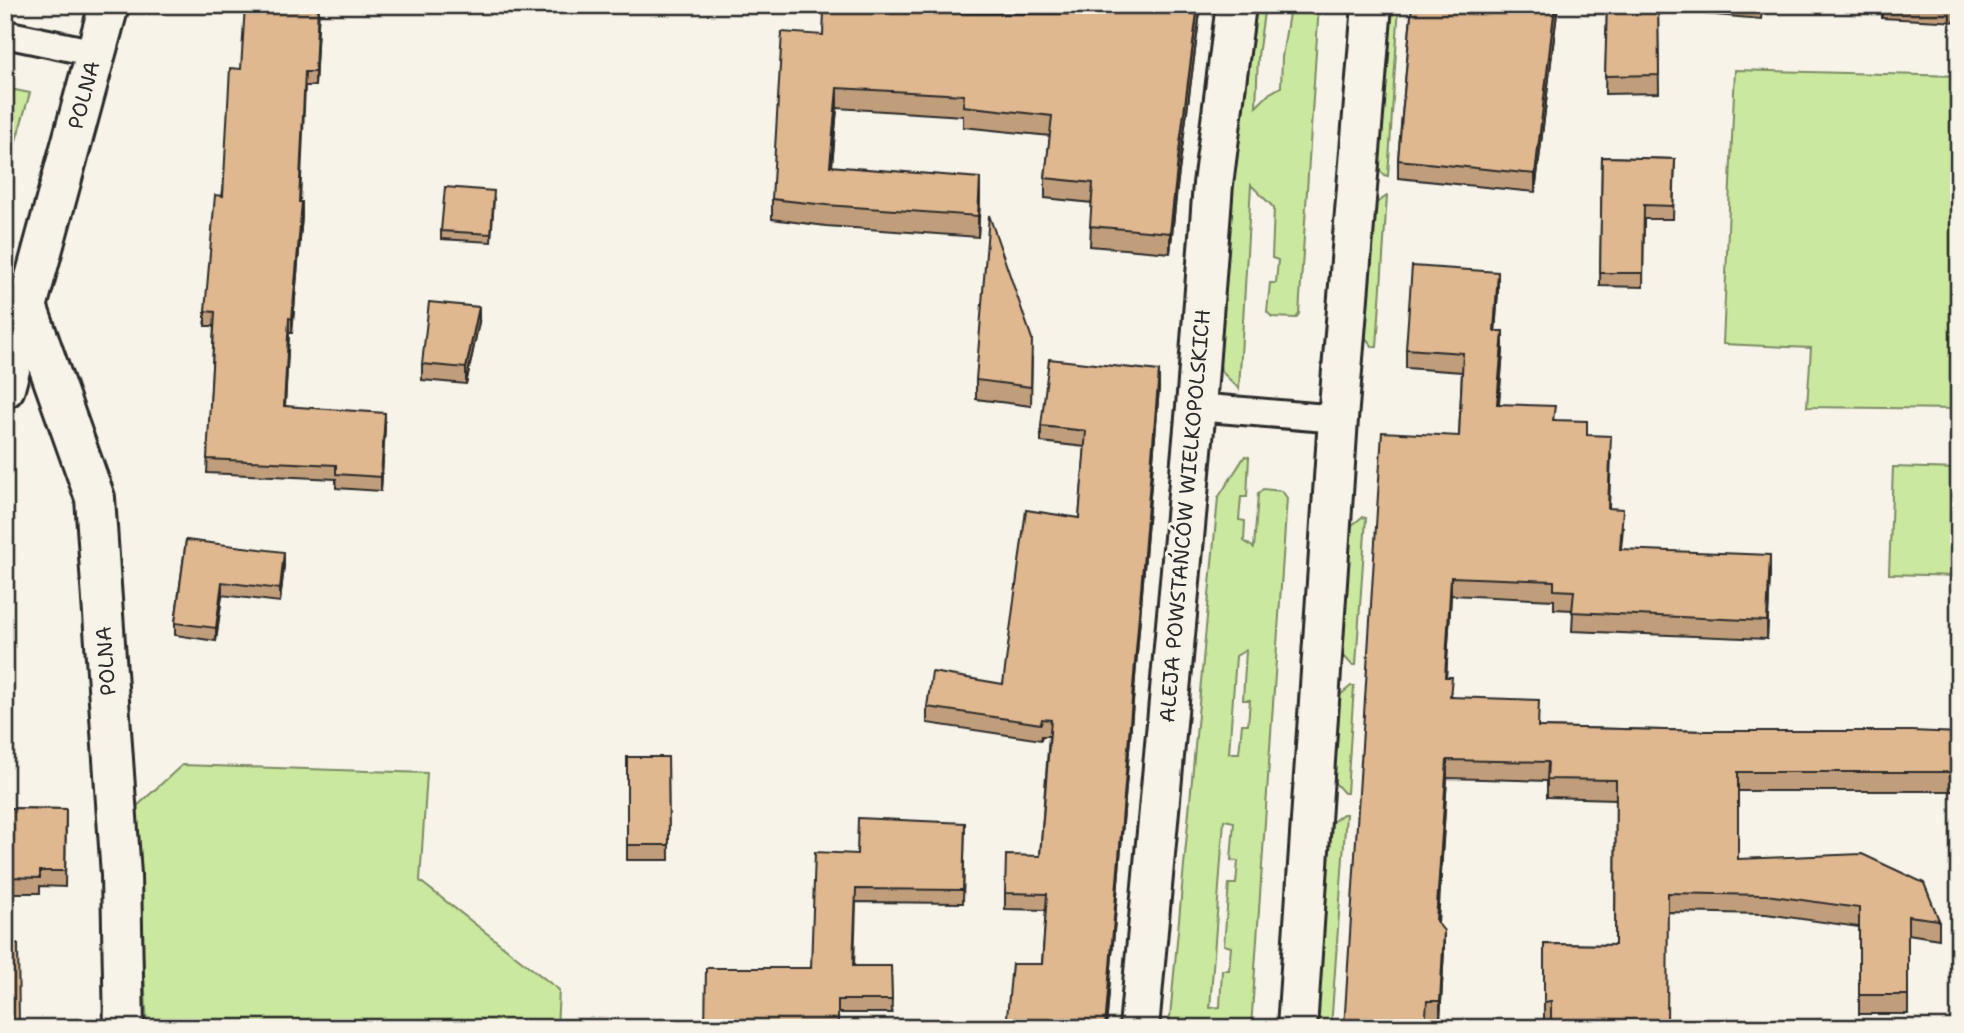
<svg xmlns="http://www.w3.org/2000/svg" width="1964" height="1033" font-family="'Shantell Sans',sans-serif">
<rect width="100%" height="100%" fill="#f7f3e8"/>
<filter id="ink" filterUnits="userSpaceOnUse"><feTurbulence type="fractalNoise" baseFrequency=".0143" numOctaves="2"/><feDisplacementMap in="SourceGraphic" scale="14" xChannelSelector="R" yChannelSelector="G"/><feConvolveMatrix kernelMatrix="1 2 1 2 8 2 1 2 1" color-interpolation-filters="sRGB"/></filter>
<g filter="url(#ink)">
<g fill="#cbe89f" stroke="#7b8a65" stroke-width="2" fill-rule="evenodd">
<path d="M 1257,5 L 1265,5 L 1258,56 L 1256,107 L 1270,93 L 1281,87 L 1282,57 L 1289,13 L 1295,13 L 1296,5 L 1319,5 L 1299,314 L 1296,318 L 1272,317 L 1267,312 L 1270,283 L 1276,283 L 1278,260 L 1272,258 L 1274,208 L 1251,185 L 1239,389 L 1221,371 L 1218,350 L 1233,189 Z"/>
<path d="M 1385,5 L 1399,5 L 1388,176 L 1384,175 L 1375,165 Z"/>
<path d="M 1735,70 L 1959,76 L 1959,409 L 1807,407 L 1811,348 L 1723,344 Z"/>
<path d="M 5,88 L 30,93 L 5,178 Z"/>
<path d="M 1387,196 L 1377,347 L 1373,347 L 1364,336 L 1372,206 Z"/>
<path d="M 1245,456 L 1249,457 L 1247,497 L 1241,497 L 1239,520 L 1245,521 L 1244,541 L 1254,548 L 1258,494 L 1263,489 L 1282,491 L 1287,498 L 1251,1028 L 1169,1028 L 1218,498 ZM 1246,650 L 1243,700 L 1250,700 L 1248,724 L 1242,724 L 1239,753 L 1229,753 L 1236,656 ZM 1224,820 L 1234,822 L 1231,860 L 1238,861 L 1236,884 L 1229,884 L 1224,945 L 1231,947 L 1229,970 L 1222,970 L 1220,1007 L 1210,1008 Z"/>
<path d="M 1893,467 L 1959,469 L 1959,576 L 1889,574 Z"/>
<path d="M 1362,517 L 1366,518 L 1356,665 L 1352,665 L 1342,654 L 1351,526 Z"/>
<path d="M 1351,686 L 1354,686 L 1347,793 L 1344,793 L 1334,782 L 1340,695 Z"/>
<path d="M 182,765 L 427,773 L 420,881 L 559,990 L 557,1028 L 147,1028 L 135,808 Z"/>
<path d="M 1343,814 L 1346,814 L 1331,1028 L 1317,1028 L 1331,823 Z"/>
</g>
<g fill="none" stroke-linecap="round" stroke-linejoin="round">
<g stroke="#2b2b2b" stroke-width="32">
<g id="service">
<path d="M 5,34 L 96,53"/>
<path d="M 1196,407 L 1338,419"/>
</g>
</g>
<g stroke="#2b2b2b" stroke-width="44">
<g id="minor">
<path d="M 27,306 L 95,498 L 121,875 L 124,1028"/>
<path d="M 5,388 L 109,5"/>
<path d="M 1139,1028 L 1196,407 L 1213,184 L 1236,5"/>
<path d="M 1297,1028 L 1338,419 L 1372,5"/>
</g>
</g>
<use href="#service" stroke="#f7f3e8" stroke-width="26"/>
<use href="#minor" stroke="#f7f3e8" stroke-width="38"/>
</g>
<g fill="#c09e7c" stroke="#2b2b2b" stroke-width="2">
<path d="M 319,5 L 315,86 L 305,86 L 300,202 L 302,216 L 292,333 L 289,333 L 285,406 L 385,427 L 381,491 L 336,488 L 336,479 L 207,473 L 214,326 L 205,326 L 205,311 L 241,69 Z"/>
<path d="M 1071,5 L 1201,5 L 1178,179 L 1170,253 L 1090,246 L 1092,203 L 1045,198 L 1045,178 L 1050,136 L 963,127 L 963,116 L 837,108 L 832,167 L 980,199 L 978,237 L 826,226 L 772,219 L 772,199 L 823,35 L 1070,14 Z"/>
<path d="M 1412,5 L 1558,5 L 1535,192 L 1398,178 L 1398,160 Z"/>
<path d="M 1607,5 L 1763,5 L 1761,19 L 1658,10 L 1659,93 L 1605,94 Z"/>
<path d="M 1882,5 L 1959,5 L 1959,22 L 1882,18 Z"/>
<path d="M 1602,157 L 1675,159 L 1673,219 L 1644,219 L 1643,287 L 1600,286 Z"/>
<path d="M 494,199 L 491,242 L 441,239 L 441,231 Z"/>
<path d="M 1498,291 L 1495,331 L 1503,350 L 1499,404 L 1555,420 L 1587,435 L 1611,455 L 1609,508 L 1623,528 L 1621,549 L 1770,574 L 1767,639 L 1572,631 L 1573,610 L 1554,609 L 1554,600 L 1451,595 L 1446,677 L 1452,697 L 1539,727 L 1705,731 L 1959,733 L 1959,791 L 1738,791 L 1738,859 L 1939,920 L 1939,939 L 1908,934 L 1908,1014 L 1859,1014 L 1859,927 L 1766,914 L 1668,912 L 1551,1020 L 1544,1020 L 1544,944 L 1615,945 L 1616,799 L 1547,797 L 1547,781 L 1447,778 L 1438,923 L 1444,950 L 1440,1020 L 1427,1019 L 1344,1028 L 1459,436 L 1462,372 L 1406,368 L 1406,349 Z"/>
<path d="M 479,322 L 466,384 L 422,380 L 422,364 Z"/>
<path d="M 1032,358 L 1031,406 L 976,399 L 976,380 Z"/>
<path d="M 1159,388 L 1106,1028 L 1006,1028 L 1042,964 L 1046,910 L 1005,909 L 1005,893 L 1040,856 L 1049,736 L 1042,736 L 1041,740 L 927,723 L 927,707 L 1003,684 L 1079,518 L 1085,447 L 1041,442 L 1041,426 Z"/>
<path d="M 186,540 L 284,565 L 280,602 L 222,595 L 216,641 L 175,635 L 175,623 Z"/>
<path d="M 627,757 L 668,757 L 669,860 L 627,860 Z"/>
<path d="M 5,808 L 66,809 L 65,887 L 40,886 L 40,893 L 5,893 Z"/>
<path d="M 965,823 L 963,903 L 856,902 L 854,966 L 891,966 L 892,1013 L 838,1013 L 811,968 L 857,854 Z"/>
</g>
<g fill="#9c8165" stroke="#2b2b2b" stroke-width="2">
<path d="M 318,5 L 319,5 L 315,86 L 315,72 Z"/>
<path d="M 1198,5 L 1201,5 L 1178,179 L 1170,253 L 1170,233 L 1178,159 Z"/>
<path d="M 1555,5 L 1558,5 L 1535,192 L 1535,174 Z"/>
<path d="M 837,88 L 837,108 L 830,187 L 830,166 Z"/>
<path d="M 980,178 L 980,199 L 978,237 L 978,216 Z"/>
<path d="M 302,202 L 302,216 L 292,333 L 292,319 Z"/>
<path d="M 1498,272 L 1498,291 L 1494,349 L 1494,331 Z"/>
<path d="M 479,307 L 479,322 L 466,384 L 466,368 Z"/>
<path d="M 289,318 L 289,333 L 284,420 L 284,406 Z"/>
<path d="M 1503,331 L 1503,350 L 1497,423 L 1497,404 Z"/>
<path d="M 1159,371 L 1159,388 L 1106,1028 L 1105,1028 Z"/>
<path d="M 385,413 L 385,427 L 381,491 L 381,477 Z"/>
<path d="M 284,552 L 284,565 L 280,602 L 280,589 Z"/>
<path d="M 1770,555 L 1770,574 L 1767,639 L 1767,621 Z"/>
<path d="M 1451,577 L 1451,595 L 1445,695 L 1445,677 Z"/>
<path d="M 222,582 L 222,595 L 216,641 L 216,628 Z"/>
<path d="M 1447,760 L 1447,778 L 1436,940 L 1436,921 Z"/>
<path d="M 1444,931 L 1444,950 L 1440,1020 L 1440,1001 Z"/>
</g>
<g fill="#dfb890" stroke="#2b2b2b" stroke-width="2">
<path d="M 245,5 L 318,5 L 315,72 L 305,72 L 299,202 L 302,202 L 292,319 L 289,318 L 284,406 L 385,413 L 381,477 L 336,474 L 336,465 L 207,459 L 215,312 L 205,311 L 215,195 L 223,196 L 230,68 L 241,69 Z"/>
<path d="M 1071,5 L 1198,5 L 1178,159 L 1170,233 L 1090,226 L 1093,183 L 1045,178 L 1052,116 L 963,106 L 964,95 L 837,88 L 830,166 L 980,178 L 978,216 L 826,205 L 772,199 L 782,32 L 823,35 L 824,12 L 1070,14 Z"/>
<path d="M 1412,5 L 1555,5 L 1535,174 L 1398,160 Z"/>
<path d="M 1607,5 L 1658,5 L 1659,75 L 1605,76 Z"/>
<path d="M 1602,157 L 1675,159 L 1673,206 L 1644,205 L 1643,273 L 1600,273 Z"/>
<path d="M 445,187 L 494,191 L 491,234 L 441,231 Z"/>
<path d="M 989,215 L 1032,339 L 1031,387 L 976,380 Z"/>
<path d="M 1412,266 L 1498,272 L 1494,331 L 1503,331 L 1497,404 L 1555,406 L 1553,420 L 1587,421 L 1587,435 L 1611,436 L 1608,508 L 1623,509 L 1620,549 L 1770,555 L 1767,621 L 1572,612 L 1574,591 L 1554,590 L 1554,581 L 1451,577 L 1445,677 L 1452,677 L 1450,697 L 1539,700 L 1538,727 L 1705,731 L 1912,731 L 1959,733 L 1959,772 L 1738,772 L 1738,859 L 1862,854 L 1924,883 L 1939,920 L 1908,916 L 1908,995 L 1859,995 L 1859,908 L 1766,895 L 1668,893 L 1667,1028 L 1551,1028 L 1551,1001 L 1544,1002 L 1544,944 L 1615,945 L 1616,780 L 1547,779 L 1548,762 L 1447,760 L 1436,921 L 1444,931 L 1440,1001 L 1427,1001 L 1425,1028 L 1344,1028 L 1382,432 L 1459,436 L 1463,353 L 1406,349 Z"/>
<path d="M 429,302 L 479,307 L 466,368 L 422,364 Z"/>
<path d="M 1049,359 L 1159,371 L 1105,1028 L 1006,1028 L 1012,964 L 1042,964 L 1047,894 L 1005,893 L 1006,855 L 1040,856 L 1051,720 L 1042,719 L 1041,724 L 927,707 L 932,672 L 1003,684 L 1026,510 L 1079,518 L 1086,431 L 1041,426 Z"/>
<path d="M 186,540 L 284,552 L 280,589 L 222,582 L 216,628 L 175,623 Z"/>
<path d="M 627,757 L 668,757 L 669,845 L 627,845 Z"/>
<path d="M 5,808 L 66,809 L 65,871 L 40,871 L 40,878 L 5,877 Z"/>
<path d="M 858,818 L 965,823 L 963,890 L 856,889 L 853,966 L 891,966 L 892,1000 L 838,1000 L 838,1028 L 705,1028 L 706,968 L 811,968 L 815,852 L 857,854 Z"/>
<path d="M 5,944 L 18,944 L 19,1027 L 5,1027 Z"/>
</g>
</g>
<g text-anchor="middle" stroke-width="6" stroke-linejoin="round" paint-order="stroke">
<g font-size="21" fill="#2b2b2b" stroke="#f7f3e8">
<text transform="translate(84 95) rotate(-75)" y="7">POLNA</text>
<text transform="translate(1185 516) rotate(-85)" y="7">ALEJA POWSTAŃCÓW WIELKOPOLSKICH</text>
<text transform="translate(106 661) rotate(-94)" y="7">POLNA</text>
</g>
</g>
<rect width="1964" height="1033" fill="none" stroke="#f7f3e8" stroke-width="28"/>
<rect x="14" y="14" width="1936" height="1005" fill="none" stroke="#2b2b2b" stroke-width="2.5" filter="url(#ink)"/>
</svg>
